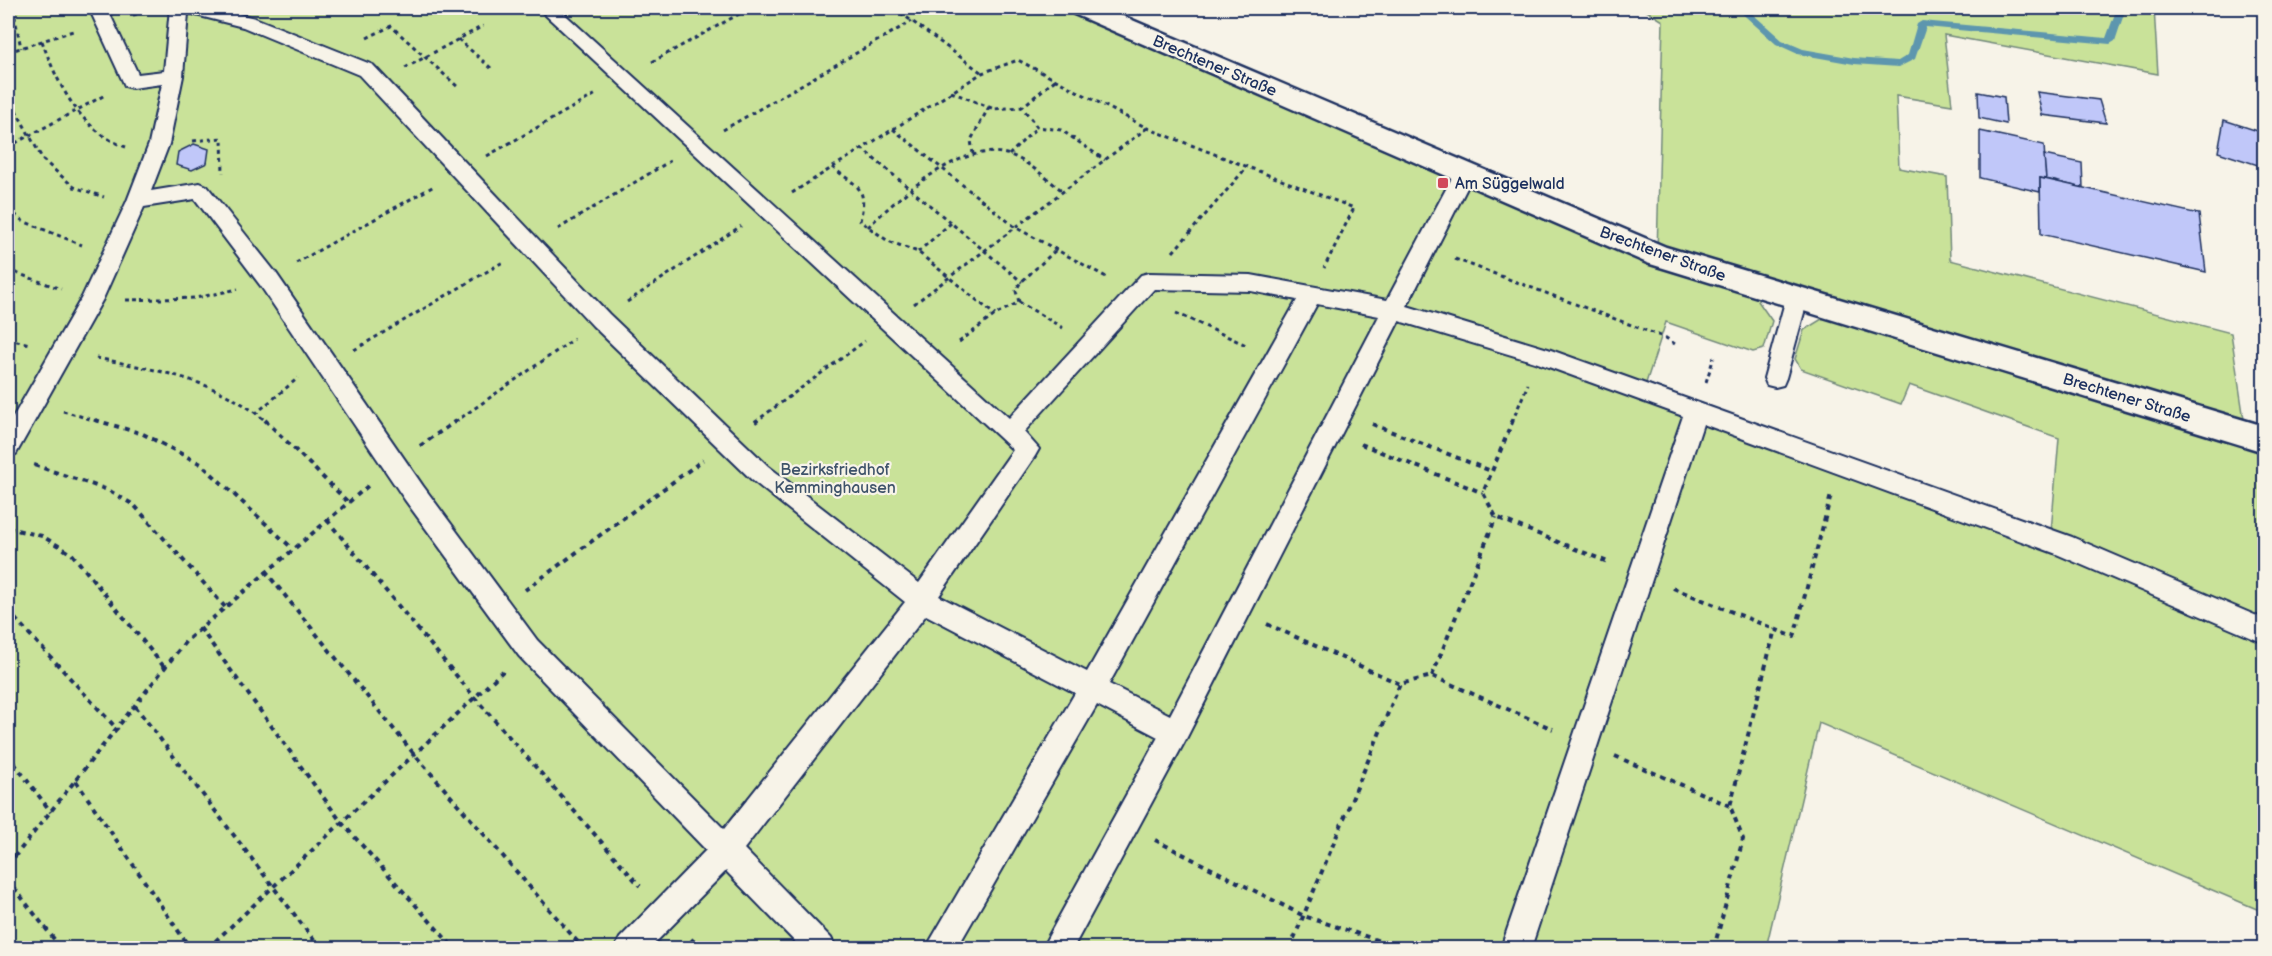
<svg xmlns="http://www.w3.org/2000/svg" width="2272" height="956" font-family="'Balsamiq Sans',sans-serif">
<rect width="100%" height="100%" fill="#f7f3e8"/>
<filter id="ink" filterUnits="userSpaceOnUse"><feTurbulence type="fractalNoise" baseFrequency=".0167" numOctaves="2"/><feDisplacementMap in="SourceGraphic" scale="12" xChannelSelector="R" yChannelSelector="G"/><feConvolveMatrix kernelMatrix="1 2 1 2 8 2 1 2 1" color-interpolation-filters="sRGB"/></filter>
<g filter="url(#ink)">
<path fill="#c9e299" stroke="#72887c" stroke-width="1.5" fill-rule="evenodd" d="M 8,8 L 1083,8 L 1657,254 L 1663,21 L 1642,8 L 2154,8 L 2158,74 L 1944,35 L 1952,105 L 1896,96 L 1899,168 L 1947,177 L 1950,260 L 2231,333 L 2246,433 L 2264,439 L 2264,912 L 1819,723 L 1766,948 L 8,948 ZM 1761,287 L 1825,306 L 1822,319 L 1804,330 L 1795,359 L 1801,369 L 1901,404 L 1909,385 L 2059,438 L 2051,532 L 1646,383 L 1666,322 L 1753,352 L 1764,349 L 1772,321 L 1758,301 Z"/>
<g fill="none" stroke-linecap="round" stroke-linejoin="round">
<path fill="#5d96ae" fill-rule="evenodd" d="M 1736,8 L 1746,8 L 1782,40 L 1803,49 L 1854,58 L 1898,61 L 1908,55 L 1917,24 L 1922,21 L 2106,38 L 2117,8 L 2126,8 L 2115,41 L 2110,44 L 1926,27 L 1915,59 L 1899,67 L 1854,64 L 1798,54 L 1776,44 Z"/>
</g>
<g fill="#c0c7f9" stroke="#1b2f5e" stroke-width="1.5">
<path d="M 1978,92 L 2004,97 L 2006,124 L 1979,118 Z"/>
<path d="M 2037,92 L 2099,100 L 2106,123 L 2042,115 Z"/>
<path d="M 2224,120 L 2264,133 L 2264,167 L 2218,152 Z"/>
<path d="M 1980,131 L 2044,145 L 2046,179 L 2040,178 L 2040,192 L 1980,178 Z"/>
<path d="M 194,144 L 209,149 L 207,163 L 192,170 L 176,165 L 178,152 Z"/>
<path d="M 2044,155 L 2082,163 L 2083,188 L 2046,179 Z"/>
<path d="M 2040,178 L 2199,214 L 2206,272 L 2041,234 Z"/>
</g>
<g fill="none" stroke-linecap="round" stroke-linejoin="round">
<g stroke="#1b2f5e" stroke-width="4">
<g id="service">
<path d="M 89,8 L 107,8 L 138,74 L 164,71 L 170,8 L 213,8 L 255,18 L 373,65 L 609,314 L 768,466 L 919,583 L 1013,450 L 538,8 L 558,8 L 1009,418 L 1141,275 L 1149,273 L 1251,275 L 1387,300 L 1454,174 L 1457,169 L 1464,167 L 1471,169 L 1474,174 L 1407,306 L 1548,349 L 2072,537 L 2264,619 L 2264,643 L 2054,553 L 1703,424 L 1531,948 L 1501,948 L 1683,416 L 1535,362 L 1399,321 L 1185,741 L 1073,948 L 1042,948 L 1158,737 L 1097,705 L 957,948 L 926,948 L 1075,693 L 926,615 L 744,849 L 831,938 L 836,948 L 801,948 L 726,871 L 650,948 L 615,948 L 620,938 L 706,850 L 519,656 L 405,500 L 260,285 L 195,199 L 144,207 L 103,299 L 16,454 L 8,457 L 8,426 L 82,297 L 127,201 L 149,144 L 162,84 L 132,88 L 125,86 ZM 188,13 L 243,27 L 359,75 L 593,326 L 752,480 L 905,602 L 724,829 L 537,640 L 423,486 L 276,273 L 207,186 L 200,183 L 151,191 L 169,144 L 183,76 ZM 1154,289 L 1251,291 L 1297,300 L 1087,672 L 939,596 L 1035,456 L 1039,449 L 1024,432 ZM 1317,304 L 1379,316 L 1170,715 L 1109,684 Z"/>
<path d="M 1797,290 L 1805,292 L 1808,298 L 1786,378 L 1783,385 L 1775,387 L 1767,385 L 1764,378 L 1786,298 L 1789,292 Z"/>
</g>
</g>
<g stroke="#1b2f5e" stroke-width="5">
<path id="tertiary" d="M 1070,8 L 1104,8 L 1666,247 L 2264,426 L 2264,452 L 1647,263 L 1074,14 Z"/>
</g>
<g stroke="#1b2f5e" stroke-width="3" stroke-dasharray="4 4" stroke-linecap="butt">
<path d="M 13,8 L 21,48"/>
<path d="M 894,8 L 982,73"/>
<path d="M 133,15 L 149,11"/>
<path d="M 367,38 L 391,26 L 459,88"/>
<path d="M 458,39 L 492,69"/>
<path d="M 42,41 C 57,83 80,131 126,147"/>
<path d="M 8,52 L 76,30"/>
<path d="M 652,62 L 750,8"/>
<path d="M 405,68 L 483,26"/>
<path d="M 1055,80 L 1022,107 L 1037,127 L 1061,130 L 1105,160"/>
<path d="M 951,92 L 994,109 L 1022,107"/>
<path d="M 8,96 L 43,160 L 74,187 L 104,197"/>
<path d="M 893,129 L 1015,227 L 1108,278"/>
<path d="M 723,130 L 912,21"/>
<path d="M 193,141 L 222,138 L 223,173"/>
<path d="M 8,147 L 105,95"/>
<path d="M 861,148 L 1022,282"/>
<path d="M 973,154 L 971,140 L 989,107"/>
<path d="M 1009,155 L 1037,127"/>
<path d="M 487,156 L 598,93"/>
<path d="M 832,167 C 858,188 868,186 860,221 L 888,241 L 918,252 L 995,315"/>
<path d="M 792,193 L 982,73 L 1018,60 L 1147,128 L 1354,208 L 1324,268"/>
<path d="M 8,209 L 23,221 L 82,245"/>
<path d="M 868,227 C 899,197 962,139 1010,155 C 1030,162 1046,179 1063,191"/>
<path d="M 558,229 L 670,161"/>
<path d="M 918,252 L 951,223"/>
<path d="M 1173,252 L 1247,167"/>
<path d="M 1455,259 L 1666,338 L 1675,344"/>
<path d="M 296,263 L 434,186"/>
<path d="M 8,270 L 61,289"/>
<path d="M 126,300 L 196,298 L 238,289"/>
<path d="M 627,302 L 741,226"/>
<path d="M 1019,302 L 1016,291 L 1020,283 L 1056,250"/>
<path d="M 914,304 L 1147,128"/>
<path d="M 1176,313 L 1246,345"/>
<path d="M 8,339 L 30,344"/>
<path d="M 959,342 L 995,315 L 1019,302 L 1063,328"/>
<path d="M 354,350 L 503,262"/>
<path d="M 96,358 C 158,370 218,380 267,422"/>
<path d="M 1706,382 L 1714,357"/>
<path d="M 63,411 L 100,422"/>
<path d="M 255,414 L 298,378"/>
<path d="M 455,422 L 574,339"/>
<path d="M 755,422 L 865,341"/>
<path d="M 1512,422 L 1528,384"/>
</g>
<g stroke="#1b2f5e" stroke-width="4" stroke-dasharray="5 5" stroke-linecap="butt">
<path d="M 95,420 L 143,434 L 201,464 L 292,548"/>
<path d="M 265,420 L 348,502"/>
<path d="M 1513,420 L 1483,493 L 1496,517 L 1610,563"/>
<path d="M 755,422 L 758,420"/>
<path d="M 1372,424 L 1491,471"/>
<path d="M 1361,444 L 1483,493"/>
<path d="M 420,446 L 457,420"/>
<path d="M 34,465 L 108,490 L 134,505 L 225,607"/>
<path d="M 327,520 L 475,698 L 640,886"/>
<path d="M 8,528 L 42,536 L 72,554 L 165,668"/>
<path d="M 265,571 L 414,754 L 583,948"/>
<path d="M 1673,588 L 1794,637 L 1831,495"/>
<path d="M 525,590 L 703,460"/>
<path d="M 8,611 L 118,730"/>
<path d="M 1267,624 L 1400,684"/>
<path d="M 200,628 L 342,823 L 454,948"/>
<path d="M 1432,676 L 1496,517"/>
<path d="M 135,706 L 320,948"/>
<path d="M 8,755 L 51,812"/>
<path d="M 1615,756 L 1730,806"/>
<path d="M 76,781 L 190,948"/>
<path d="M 1155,840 L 1304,916 L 1401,948"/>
<path d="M 8,865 L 186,641 L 369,485"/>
<path d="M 8,880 L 61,948"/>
<path d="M 691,939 L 701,948"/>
<path d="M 208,948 L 503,671"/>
<path d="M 1290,948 L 1400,684 L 1432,676 L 1553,729"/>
<path d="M 1714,948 L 1743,839 L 1730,806 L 1775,629"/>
</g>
<use href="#service" fill="#f7f3e8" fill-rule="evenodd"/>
<use href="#tertiary" fill="#f7f3e8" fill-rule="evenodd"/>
</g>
</g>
<rect fill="#d1495b" stroke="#f7f3e8" stroke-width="2" x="1437" y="177" width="12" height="12" rx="3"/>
<g text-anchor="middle" stroke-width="4.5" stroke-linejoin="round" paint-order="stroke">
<g font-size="16" fill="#1b2f5e" stroke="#f7f3e8">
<text transform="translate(1215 65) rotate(23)" y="6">Brechtener Straße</text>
<text transform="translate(1663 253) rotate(20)" y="6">Brechtener Straße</text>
<text transform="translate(2127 397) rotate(17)" y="6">Brechtener Straße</text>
</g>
<g font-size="16" fill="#1b2f5e" stroke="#f7f3e8" text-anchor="start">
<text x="1455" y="189">Am Süggelwald</text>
</g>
<g font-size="16" fill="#3e536a" stroke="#f7f3e8">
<text x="835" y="475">Bezirksfriedhof<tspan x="835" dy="18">Kemminghausen</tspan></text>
</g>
</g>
<rect width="2272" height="956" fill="none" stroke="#f7f3e8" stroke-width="30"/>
<rect x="15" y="15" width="2242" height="926" fill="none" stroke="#1b2f5e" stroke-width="2" filter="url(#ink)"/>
</svg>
